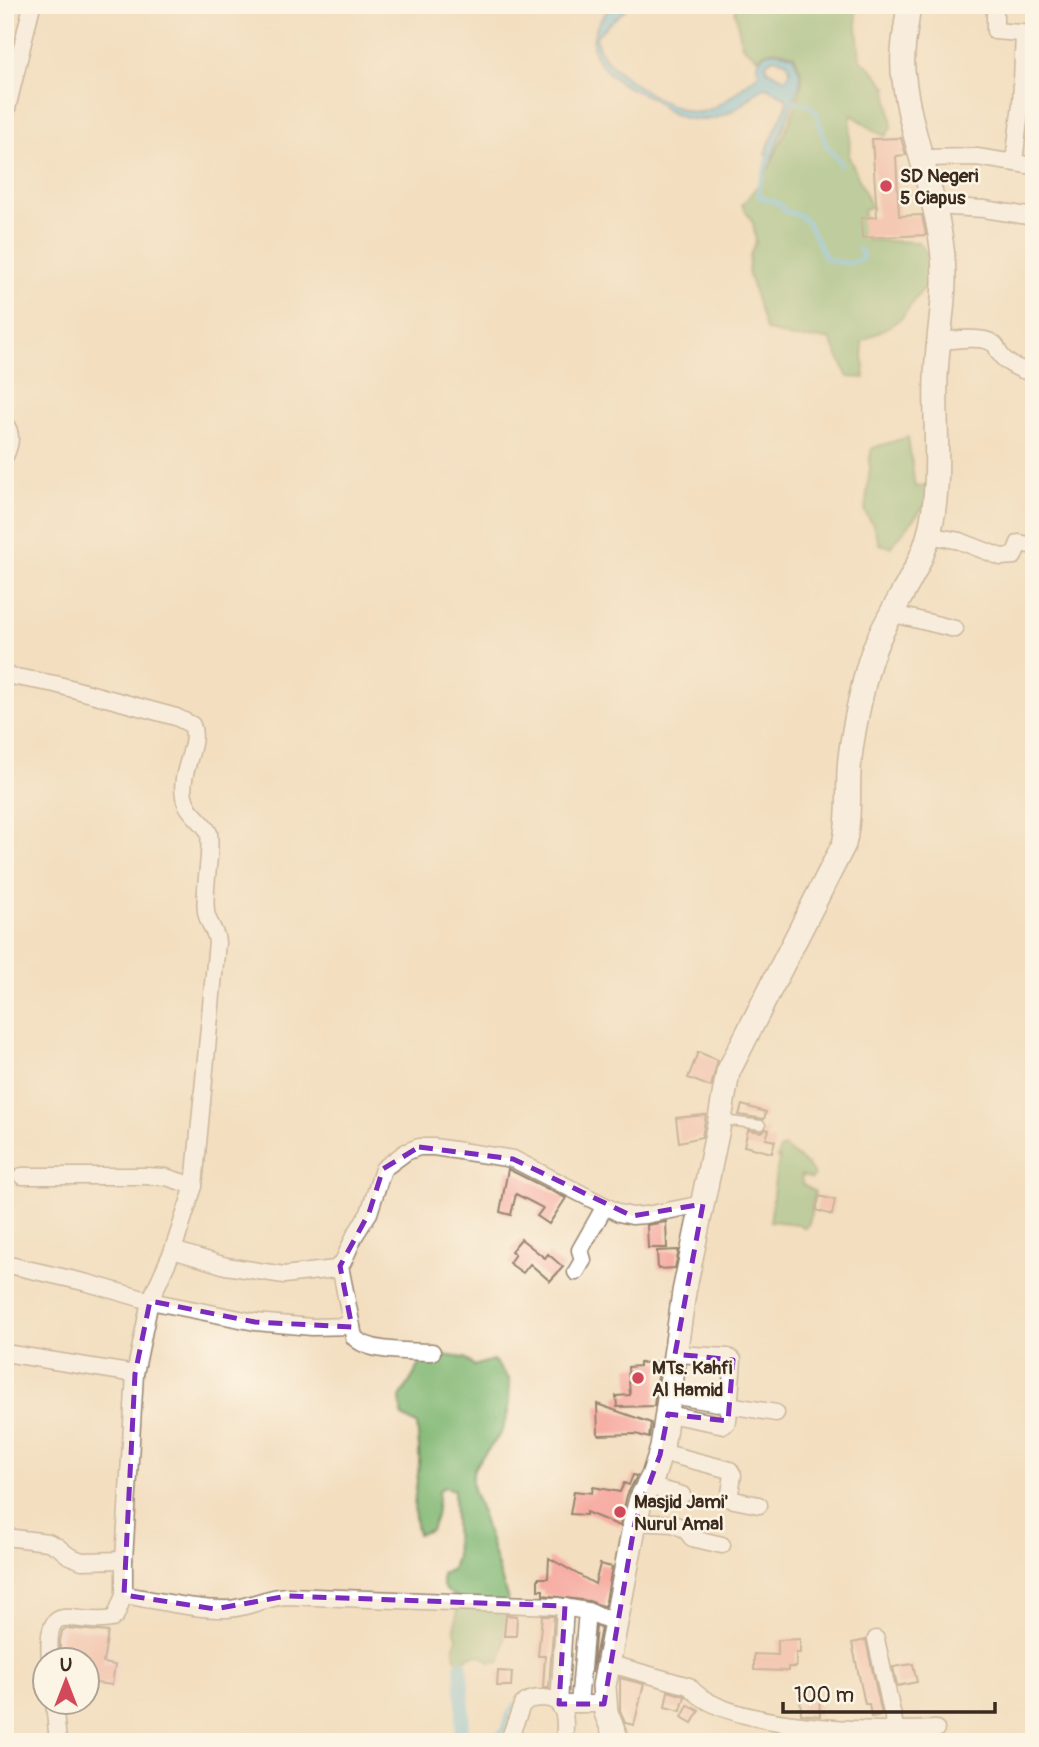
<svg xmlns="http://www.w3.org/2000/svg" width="1039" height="1747" font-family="Pangolin,sans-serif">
<rect width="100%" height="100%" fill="#fcf5e5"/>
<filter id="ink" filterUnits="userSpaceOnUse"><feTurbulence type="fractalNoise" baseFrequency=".0143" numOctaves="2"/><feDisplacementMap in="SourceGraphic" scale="14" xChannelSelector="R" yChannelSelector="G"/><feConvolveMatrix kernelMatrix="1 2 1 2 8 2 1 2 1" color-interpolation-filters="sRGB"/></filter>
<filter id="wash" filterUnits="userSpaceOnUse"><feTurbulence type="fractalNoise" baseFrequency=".00686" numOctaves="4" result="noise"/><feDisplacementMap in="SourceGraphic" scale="28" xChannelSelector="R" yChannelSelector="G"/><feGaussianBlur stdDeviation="1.57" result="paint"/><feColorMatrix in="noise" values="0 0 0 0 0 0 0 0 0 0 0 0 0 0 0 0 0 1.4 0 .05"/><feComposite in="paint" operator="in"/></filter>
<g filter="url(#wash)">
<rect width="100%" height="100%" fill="#f3dec0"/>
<path fill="#f6cfd8" d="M 57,1624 L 111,1631 L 108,1658 L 119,1660 L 114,1689 L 88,1685 L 88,1660 L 55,1659 Z"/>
<g fill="#81b874" stroke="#5e7149" stroke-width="2">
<path d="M 734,5 L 855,5 L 860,59 L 873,70 L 887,87 L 892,126 L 886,136 C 874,134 863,120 851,115 L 849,157 L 872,208 L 863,209 L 867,240 L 919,242 L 937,269 L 901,319 L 862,342 L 865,378 L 848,377 L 830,339 L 792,338 L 766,330 L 748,272 L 750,255 L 756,242 L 753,223 L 742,205 C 749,197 756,188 762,179 C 774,160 803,97 802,76 C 801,69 797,62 794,55 C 781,51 769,46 758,58 L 742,46 Z"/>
<path d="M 908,437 L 915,487 L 931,484 L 930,499 L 891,547 L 879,544 L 874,527 L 865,512 L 870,467 L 869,462 L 872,448 Z"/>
<path d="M 784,1147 L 807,1165 L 814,1175 L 812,1179 L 801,1175 L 802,1184 L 815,1192 L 809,1223 L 805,1228 L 798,1224 L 770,1221 C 774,1199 772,1181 780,1159 L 777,1158 L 780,1149 Z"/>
<path d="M 427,1353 L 465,1358 L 474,1366 L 493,1360 L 509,1379 C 510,1395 510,1413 503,1429 C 488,1458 459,1464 478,1502 L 508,1600 L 503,1651 L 500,1661 L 490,1662 L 480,1655 L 468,1657 L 462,1662 L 455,1658 L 454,1648 L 457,1638 C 450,1619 462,1615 456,1596 C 444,1591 441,1587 442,1574 L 452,1569 L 456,1557 L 454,1490 L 445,1487 L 439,1490 L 436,1516 L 431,1530 L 418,1534 C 410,1503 417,1492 419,1463 C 420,1450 418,1437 417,1424 L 402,1417 L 400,1398 Z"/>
</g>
<path fill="#66bfe4" stroke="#507481" stroke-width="2" fill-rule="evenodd" d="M 612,5 L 630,5 C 619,17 606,24 596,37 C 597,42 599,49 601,53 C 613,73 677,116 700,112 C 721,109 742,86 759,74 L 757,65 C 763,47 778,51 793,56 L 800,74 L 800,84 L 772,158 L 769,158 L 765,153 L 786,107 L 787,101 L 784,97 L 766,87 C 757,89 756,94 749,99 C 736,111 718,120 700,120 C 688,120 675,116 665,109 C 660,106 658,102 653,99 C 642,93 629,89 619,82 C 585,57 586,34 612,5 ZM 774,58 L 786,61 C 791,68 792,73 785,79 L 767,70 L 766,63 Z"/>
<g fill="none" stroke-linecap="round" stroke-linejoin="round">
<g stroke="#66bfe4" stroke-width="4.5">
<path d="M 792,101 L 809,105 L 817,113 L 826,145 L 842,165"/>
<path d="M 769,158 L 758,188 L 759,197 L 778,203 L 786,212 L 799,215 L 808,223 L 826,259 C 841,262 847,266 862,259 L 863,253 L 859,250"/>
<path d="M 488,1742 L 504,1729 L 507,1716 L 515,1704"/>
</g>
<path stroke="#66bfe4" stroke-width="14" d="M 459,1742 L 463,1714 L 461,1666"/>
</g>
<g id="blocks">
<g fill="#f7aea4">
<path d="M 901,138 L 906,155 L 896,156 L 899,216 L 922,215 L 926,235 L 862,238 L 861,218 L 877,217 L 872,139 Z"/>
<path d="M 698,1052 L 718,1060 L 711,1087 L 688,1078 Z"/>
<path d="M 742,1105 L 766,1112 L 764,1119 L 739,1115 Z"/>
<path d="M 706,1115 L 702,1137 L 679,1142 L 676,1118 Z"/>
<path d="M 766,1129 L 769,1130 L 766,1139 L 775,1141 L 772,1153 L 744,1146 L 748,1130 L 761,1132 Z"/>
<path d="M 508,1169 L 566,1198 L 549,1224 L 537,1216 L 543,1208 L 516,1194 L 511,1215 L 500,1212 Z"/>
<path d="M 819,1196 L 835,1200 L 832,1215 L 816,1210 Z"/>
<path d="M 666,1222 L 667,1248 L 648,1248 L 647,1225 Z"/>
<path d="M 521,1239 L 545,1258 L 548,1254 L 563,1267 L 550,1281 L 530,1264 L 523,1273 L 509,1263 L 515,1254 L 511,1251 Z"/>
<path d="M 679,1250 L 675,1268 L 658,1269 L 657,1251 Z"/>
<path d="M 660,1362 L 654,1406 L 617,1407 L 616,1396 L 630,1395 L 628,1367 L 639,1366 L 639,1363 Z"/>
<path d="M 597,1404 L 651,1423 L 649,1438 L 636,1434 L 598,1435 Z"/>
<path d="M 633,1475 L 637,1476 L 627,1495 L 620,1526 L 586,1512 L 586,1515 L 570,1514 L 574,1491 L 592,1493 L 593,1487 L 620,1492 L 624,1483 L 629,1485 Z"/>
<path d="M 549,1558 L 595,1584 L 600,1564 L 612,1567 L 605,1607 L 589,1601 L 543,1595 L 543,1590 L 538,1590 L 538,1578 L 548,1578 Z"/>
<path d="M 506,1615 L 517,1616 L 516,1636 L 504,1636 Z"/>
<path d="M 542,1616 L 554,1616 L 549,1688 L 543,1688 L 545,1656 L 538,1656 Z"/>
<path d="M 596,1626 L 601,1628 L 592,1673 Z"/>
<path d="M 66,1628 L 108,1632 L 103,1663 L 115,1665 L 112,1685 L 88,1682 L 88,1660 L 60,1660 L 60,1641 L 62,1631 Z"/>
<path d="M 800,1639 L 800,1653 L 796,1653 L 796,1667 L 788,1667 L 788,1671 L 754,1670 L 754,1654 L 778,1655 L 778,1640 Z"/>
<path d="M 866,1640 L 882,1715 L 871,1717 L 869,1704 L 865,1704 L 852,1643 Z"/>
<path d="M 913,1664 L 917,1682 L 897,1686 L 893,1667 Z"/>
<path d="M 498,1671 L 512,1672 L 511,1686 L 497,1686 Z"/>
<path d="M 620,1678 L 644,1684 L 634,1725 L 625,1723 L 620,1710 Z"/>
<path d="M 819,1690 L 820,1716 L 801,1714 L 800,1691 Z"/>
<path d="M 668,1691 L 685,1696 L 681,1711 L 665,1707 Z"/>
<path d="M 688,1705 L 699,1711 L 692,1723 L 682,1717 Z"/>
</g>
</g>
</g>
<g filter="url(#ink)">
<use href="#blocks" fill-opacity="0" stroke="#97846f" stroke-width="2"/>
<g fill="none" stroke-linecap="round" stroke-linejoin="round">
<g stroke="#97846f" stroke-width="11">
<path id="lane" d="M 723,1120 L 761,1125"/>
</g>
<g stroke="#97846f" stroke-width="19">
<g id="street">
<path d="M 995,5 L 995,31 L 1033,34"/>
<path d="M 5,117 L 32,5"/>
<path d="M 923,158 L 977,157 L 1034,166"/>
<path d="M 1014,162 L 1021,104 L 1024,34"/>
<path d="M 934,206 L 984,209 L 1034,217"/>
<path d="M 938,342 C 951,340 983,335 994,344 C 998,347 997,350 1000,354 C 1007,365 1022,370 1034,374"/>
<path d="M 5,424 C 13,433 10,446 5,456"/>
<path d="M 928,535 L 960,541 L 1001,557 L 1014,556 L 1019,543 L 1034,546"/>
<path d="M 890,613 L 955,629"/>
<path d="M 5,675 L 55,684 L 176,717 L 192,725 C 200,744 179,772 184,796 C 187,813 202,819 209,833 C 212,859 203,885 206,911 C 207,923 216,930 217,942 L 194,1186 L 173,1250 L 150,1301 L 135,1374 L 124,1560 L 124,1595 L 116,1615 L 112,1619 C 73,1627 45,1594 50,1660"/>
<path d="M 22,1176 L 144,1176 L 166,1177 L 194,1186"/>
<path d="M 173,1250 L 226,1266 L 284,1275 L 335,1269 L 343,1262 L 355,1235 L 369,1213 L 383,1169 L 406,1152 L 419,1147 L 434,1147 L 513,1159 L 619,1213 L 632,1216 L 646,1215 L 703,1204"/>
<path d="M 5,1264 L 88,1283 L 150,1301 L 255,1322 L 312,1327 L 352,1326"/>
<path d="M 340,1266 L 354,1337 C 368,1353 411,1351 432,1352"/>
<path d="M 576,1272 L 583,1260 L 580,1250 L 605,1206"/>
<path d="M 5,1353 L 135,1374"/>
<path d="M 671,1395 L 776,1413"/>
<path d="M 668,1414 L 724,1425 L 728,1421 L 733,1360 L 728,1357 L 675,1354"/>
<path d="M 661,1452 L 730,1470 L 733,1475 L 729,1499 L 759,1505"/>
<path d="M 648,1486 L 682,1495"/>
<path d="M 635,1522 L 673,1524 L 685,1529 L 692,1538 L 722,1545"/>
<path d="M 5,1537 L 48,1542 L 58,1547 L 69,1556 L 82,1561 L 124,1560"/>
<path d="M 124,1595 C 156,1600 196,1610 228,1609 C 248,1608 266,1597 287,1596 L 557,1606 L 587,1611 L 616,1623"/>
<path d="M 565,1607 L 559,1704 L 604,1704"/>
<path d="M 876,1639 L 896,1731"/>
<path d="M 607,1663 L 689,1686 C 724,1731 881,1732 936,1729"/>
<path d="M 54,1702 L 58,1742"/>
<path d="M 579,1704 L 587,1611"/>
<path d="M 508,1742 L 522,1705 C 528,1699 534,1698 543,1698 C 568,1699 566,1723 564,1742"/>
</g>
</g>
<g stroke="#97846f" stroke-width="26">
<path id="secondary" d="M 618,1742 L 606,1713 L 604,1686 L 635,1522 L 641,1499 L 653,1476 L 662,1448 L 684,1292 L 720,1119 L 728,1072 L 844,844 C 850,820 848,795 849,770 C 851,737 859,703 867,671 C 879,623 912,587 927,541 C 943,488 934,432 936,377 C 937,345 943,314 944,282 C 945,212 912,147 904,79 C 900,55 906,30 909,5"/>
</g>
<use href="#lane" stroke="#fff" stroke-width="8"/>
<use href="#street" stroke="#fff" stroke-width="16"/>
<use href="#secondary" stroke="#fff" stroke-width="23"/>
</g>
</g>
<path d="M0 0H1039V1747H0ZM 419,1147 L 513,1159 L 632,1216 L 703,1204 L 675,1354 L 733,1360 L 728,1421 L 668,1414 L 660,1455 L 635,1522 L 604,1704 L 559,1704 L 565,1606 L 287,1596 L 215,1609 L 124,1595 L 135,1374 L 150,1301 L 255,1322 L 352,1327 L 340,1266 L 369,1213 L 383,1169 Z" fill="#f3dec0" fill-opacity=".55" fill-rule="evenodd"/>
<path fill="none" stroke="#7b2cbf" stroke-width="5" stroke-dasharray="14 9" stroke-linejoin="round" d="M 419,1147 L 513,1159 L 632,1216 L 703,1204 L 675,1354 L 733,1360 L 728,1421 L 668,1414 L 660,1455 L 635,1522 L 604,1704 L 559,1704 L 565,1606 L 287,1596 L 215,1609 L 124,1595 L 135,1374 L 150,1301 L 255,1322 L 352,1327 L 340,1266 L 369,1213 L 383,1169 Z"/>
<g fill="#d1495b" stroke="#fcf5e5" stroke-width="2.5">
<circle cx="886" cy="186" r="7"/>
<circle cx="638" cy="1378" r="7"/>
<circle cx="620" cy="1512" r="7"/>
</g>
<g text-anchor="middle" stroke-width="5" stroke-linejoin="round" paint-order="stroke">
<g font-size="19" font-weight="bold" fill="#3b2a1e" stroke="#fcf5e5" text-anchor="start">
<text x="900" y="182">SD Negeri<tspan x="900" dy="22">5 Ciapus</tspan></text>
<text x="652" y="1374">MTs. Kahfi<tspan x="652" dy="22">Al Hamid</tspan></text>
<text x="634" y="1508">Masjid Jami'<tspan x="634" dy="22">Nurul Amal</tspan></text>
</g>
</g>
<rect width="1039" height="1747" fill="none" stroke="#fcf5e5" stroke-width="28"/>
<g transform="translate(66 1681)"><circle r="33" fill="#fcf5e5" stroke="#afa495" stroke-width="2"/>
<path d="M0-5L12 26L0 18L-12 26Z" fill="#d1495b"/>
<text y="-10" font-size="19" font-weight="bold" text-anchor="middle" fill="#3b2a1e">U</text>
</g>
<path d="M783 1702v10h212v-10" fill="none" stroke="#3b2a1e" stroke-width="3.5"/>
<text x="794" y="1702" font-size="21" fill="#3b2a1e" stroke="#fcf5e5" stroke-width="5" paint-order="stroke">100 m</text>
</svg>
